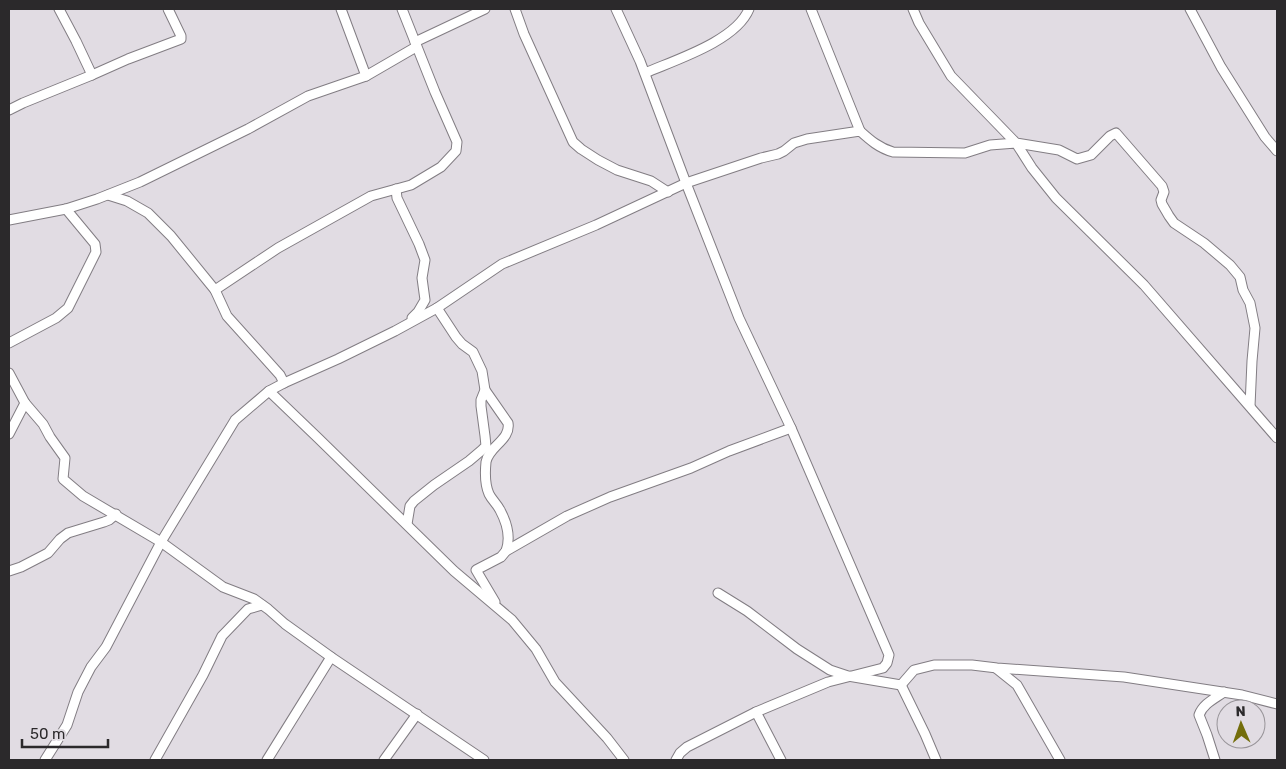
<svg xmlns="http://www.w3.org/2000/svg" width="1286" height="769" font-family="Rubik,sans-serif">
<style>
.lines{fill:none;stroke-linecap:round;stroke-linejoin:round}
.minor-casing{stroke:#827d83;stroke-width:11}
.minor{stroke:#fff;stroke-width:9}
</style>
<rect width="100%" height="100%" fill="#e1dce3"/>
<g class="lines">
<defs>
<g id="minor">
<path d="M 59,9 L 76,41 L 92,75"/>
<path d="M 341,9 L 366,76"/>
<path d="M 515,9 L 524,34 L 573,142 L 581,149 L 598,160 L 617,170 L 651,181 L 668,192"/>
<path d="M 616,9 L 640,61 L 686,183 L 739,318 L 791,428 L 889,655 L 887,663 L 883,668 L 828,682 L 756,712 L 687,747 L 680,753 L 676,760"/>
<path d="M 811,9 L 860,131"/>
<path d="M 913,9 L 919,23 L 951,76 L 1016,143 L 1059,150 L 1077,159 L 1091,155 L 1110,136 L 1116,133 L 1162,186 L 1164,192 L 1161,200 L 1162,204 L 1169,216 L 1174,223 L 1204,243 L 1230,265 L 1240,277 L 1243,290 L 1250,303 L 1255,328 L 1252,361 L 1250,406"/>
<path d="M 1190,9 L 1221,67 L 1265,137 L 1277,151"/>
<path d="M 415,42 L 485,9"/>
<path d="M 645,73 C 675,60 736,41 749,9"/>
<path d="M 9,110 L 23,103 L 92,75 L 128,59 L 181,39 L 181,36 L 168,9"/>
<path d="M 396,189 L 397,198 L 419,244 L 425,260 L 422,278 L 425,300 L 418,312 L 412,318"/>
<path d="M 108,195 L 127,201 L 148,213 L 171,236 L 215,290 L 227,316 L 280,375 L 284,383"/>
<path d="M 9,220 L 66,209 L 97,199 L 140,182 L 248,129 L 308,96 L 366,76 L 416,47"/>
<path d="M 215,290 L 278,248 L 371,196 L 411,185 L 441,167 L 456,151 L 457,142 L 435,92 L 402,9"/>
<path d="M 9,343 L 56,318 L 68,308 L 96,252 L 95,244 L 66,209"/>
<path d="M 9,373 L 25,403 L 43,424 L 50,437 L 65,458 L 63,479 L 83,496 L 161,542 L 223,587 L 254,599 L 268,609 L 285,624 L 331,657 L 484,760"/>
<path d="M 485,390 L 508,423 C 511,440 489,446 486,462 C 485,472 485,485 489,494 C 492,500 497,504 500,510 C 507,523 511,537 506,551"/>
<path d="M 269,391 L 318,438 L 454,571 L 512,620 L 536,649 L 555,682 L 607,738 L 624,760"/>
<path d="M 9,434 L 25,403"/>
<path d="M 407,524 L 410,506 L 414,501 L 434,485 L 469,461 L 482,450 L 486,446 L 485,436 L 481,406 L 481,400 L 485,390 L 482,371 L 473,352 L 462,344 L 456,337 L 437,308"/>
<path d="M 9,571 L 21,567 L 48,553 L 60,539 L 68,533 L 104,522 L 109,520 L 116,514"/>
<path d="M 718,593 L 747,611 L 797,649 L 830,670 L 848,676 L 901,685 L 914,670 L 934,665 L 972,665 L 997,668 L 1124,677 L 1242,695 L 1277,704"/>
<path d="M 495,602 L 476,570 L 501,557 L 506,551 L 567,516 L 610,497 L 691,468 L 729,451 L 791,428"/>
<path d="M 997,669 L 1017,685 L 1060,760"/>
<path d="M 901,685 L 925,734 L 936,760"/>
<path d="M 756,712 L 781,760"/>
<path d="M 45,760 L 67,725 L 78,692 L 91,667 L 106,647 L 161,542 L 235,420 L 269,391 L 284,383 L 338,359 L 395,331 L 437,308 L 502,264 L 596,225 L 686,183 L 761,158 L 778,154 L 784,151 L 794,143 L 807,139 L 860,131 C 870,140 879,148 893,152 L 965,153 L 990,145 L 1016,143 L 1032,168 L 1056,198 L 1144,285 L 1277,438"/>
<path d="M 155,760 L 203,675 L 222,636 L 248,609 L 262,605"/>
<path d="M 267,760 L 331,657"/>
<path d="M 384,760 L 417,714"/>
<path d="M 1215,760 L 1207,735 L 1199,715 C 1203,704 1214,699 1224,692"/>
</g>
</defs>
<!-- minor casing -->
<use href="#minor" class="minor-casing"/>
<!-- minor -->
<use href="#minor" class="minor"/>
</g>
<!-- border -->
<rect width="1286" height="769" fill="none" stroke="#2b292b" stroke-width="20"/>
<!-- north arrow -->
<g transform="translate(1241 724) rotate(358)"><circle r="24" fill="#e1dce3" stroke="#989499"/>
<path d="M0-4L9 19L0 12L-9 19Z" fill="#736d0b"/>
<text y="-8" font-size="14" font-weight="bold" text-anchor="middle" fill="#2b292b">N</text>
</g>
<!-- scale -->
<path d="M22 739v8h86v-8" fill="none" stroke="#2b292b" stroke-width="2.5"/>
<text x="30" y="739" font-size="15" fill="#2b292b" stroke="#e1dce3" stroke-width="4" paint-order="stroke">50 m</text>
</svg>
